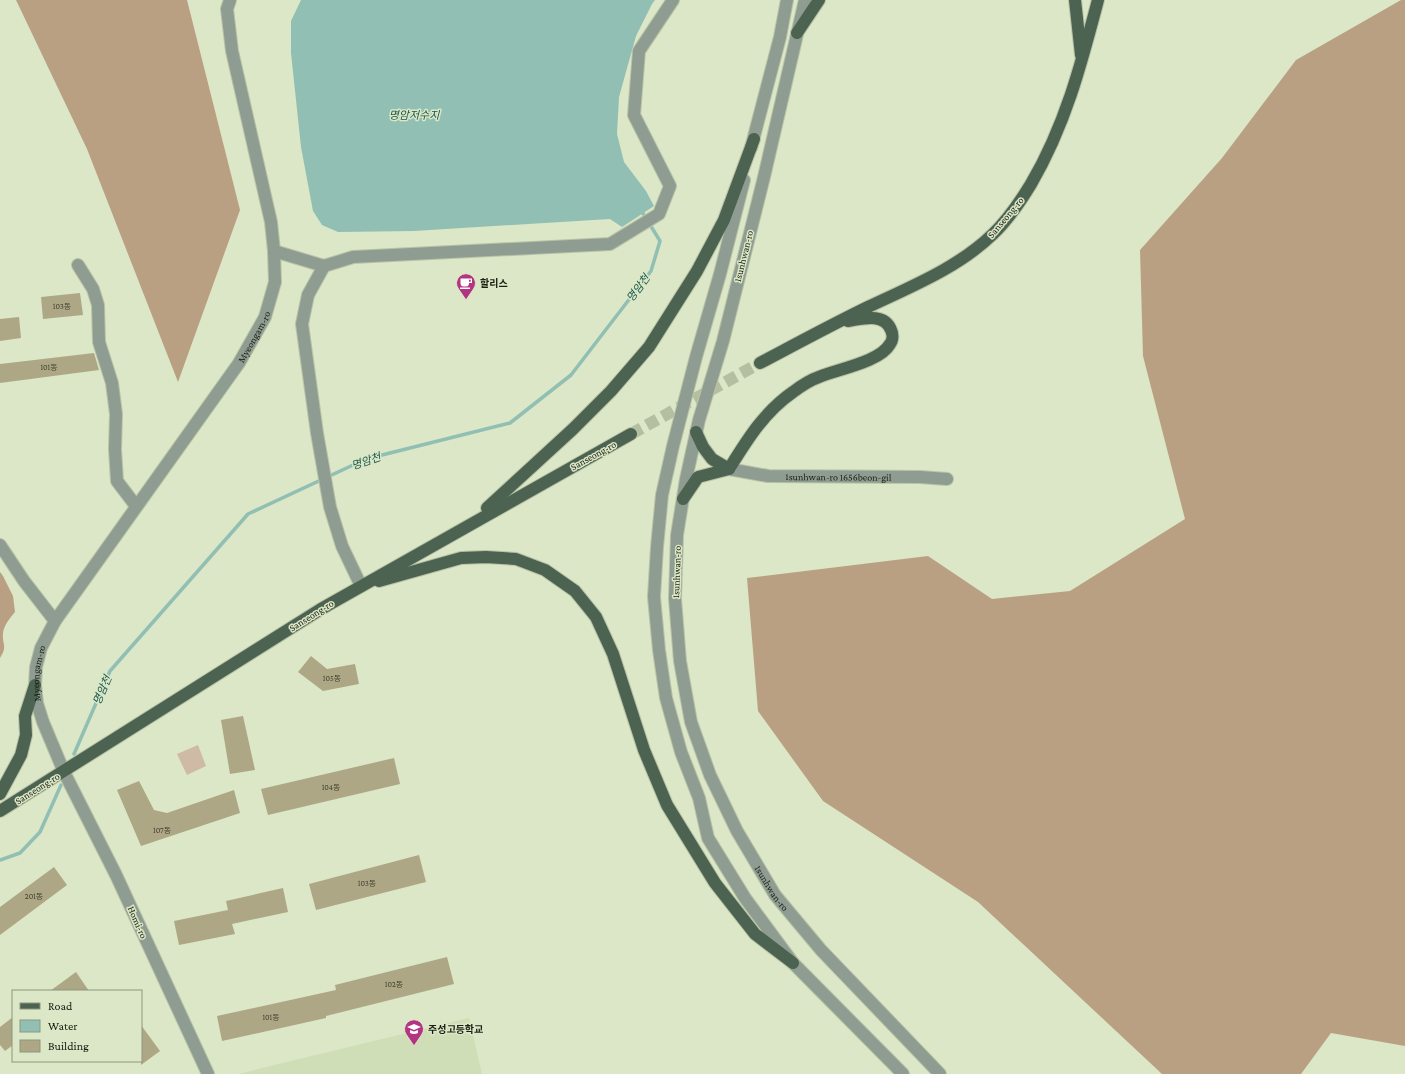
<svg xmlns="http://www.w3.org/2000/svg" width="1405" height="1074" font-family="'Crimson Pro','Noto Sans KR',serif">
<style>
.built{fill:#cfdeb6}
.green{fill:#cebaa5}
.forest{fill:#baa083}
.water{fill:#91bfb4}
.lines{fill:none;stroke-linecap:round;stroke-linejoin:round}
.stream{stroke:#91bfb4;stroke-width:3.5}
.building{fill:#aea786}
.major-tunnel{stroke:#b4bfa2;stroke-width:12;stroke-dasharray:12 6;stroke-linecap:butt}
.minor-casing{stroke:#b8c3a6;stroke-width:14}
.major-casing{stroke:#b8c3a6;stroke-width:14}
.minor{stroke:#8f9c92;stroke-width:12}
.major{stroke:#4c6351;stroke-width:12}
.labels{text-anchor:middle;stroke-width:3;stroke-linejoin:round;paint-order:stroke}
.number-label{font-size:8px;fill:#3f402f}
.street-label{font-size:10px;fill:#1a1e12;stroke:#dbe7c6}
.poi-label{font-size:10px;font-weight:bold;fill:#1a1e12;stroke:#dbe7c6;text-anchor:start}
.water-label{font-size:11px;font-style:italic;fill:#1a574c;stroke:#dbe7c6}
</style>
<rect width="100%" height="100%" fill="#dbe7c6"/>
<!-- built -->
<path class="built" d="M 469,1018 L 482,1074 L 238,1074 Z"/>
<!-- green -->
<path class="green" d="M 198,745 L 206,766 L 187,775 L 177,754 Z"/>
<!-- forest -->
<g class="forest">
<path d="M 16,0 L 187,0 L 240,210 L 178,382 L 87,149 Z"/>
<path d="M 1401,0 L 1405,0 L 1405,1046 L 1331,1033 L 1301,1074 L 1162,1074 L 978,902 L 823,801 L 758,711 L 747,578 L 928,556 L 992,599 L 1070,591 L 1185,519 L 1143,356 L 1140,250 L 1222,158 L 1296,60 Z"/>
<path d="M 0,572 L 3,576 L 13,596 L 15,612 C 10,618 4,625 3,633 C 2,645 8,646 0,658 Z"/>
</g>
<!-- water -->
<path class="water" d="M 301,0 L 655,0 L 652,4 L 636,36 L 619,97 L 617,134 L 624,162 L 646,191 L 654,206 L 622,227 L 610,219 L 414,231 L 338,232 L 322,225 L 313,211 L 301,147 L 291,53 L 291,21 Z"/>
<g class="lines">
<!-- stream -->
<g class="stream">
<path d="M 74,754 L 110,671 L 248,514 L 366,459 L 510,423 L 571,375 L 651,271 L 660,241 L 641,210"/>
<path d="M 0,860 L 20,853 L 40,832 L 61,785"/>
</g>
</g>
<!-- building -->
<g class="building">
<path d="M 80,293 L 83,315 L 43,319 L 41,297 Z"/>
<path d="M 19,317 L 21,338 L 0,341 L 0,319 Z"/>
<path d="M 94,353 L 99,370 L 0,383 L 0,364 Z"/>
<path d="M 311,656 L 327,669 L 355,664 L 359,684 L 323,691 L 298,672 Z"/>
<path d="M 243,716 L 255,770 L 230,774 L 221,720 Z"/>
<path d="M 394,758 L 400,784 L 268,815 L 261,789 Z"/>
<path d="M 139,781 L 154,810 L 167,813 L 234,790 L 240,813 L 141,846 L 117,790 Z"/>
<path d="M 419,855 L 426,882 L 316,910 L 309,884 Z"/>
<path d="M 54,867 L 67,885 L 0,935 L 0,907 Z"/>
<path d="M 283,888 L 288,912 L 232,924 L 235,934 L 179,945 L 174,921 L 228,910 L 226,901 Z"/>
<path d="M 447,957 L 454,984 L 326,1016 L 326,1018 L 222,1041 L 217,1016 L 336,990 L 335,985 Z"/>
<path d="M 76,972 L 89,991 L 50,991 Z"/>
<path d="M 13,1017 L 13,1045 L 5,1051 L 0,1045 L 0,1027 Z"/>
<path d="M 141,1025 L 160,1051 L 141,1065 Z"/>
</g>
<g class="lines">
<!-- major-tunnel -->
<path class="major-tunnel" d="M 631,434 L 760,363"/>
<defs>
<g id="minor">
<path id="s1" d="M 805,0 L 764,177 L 723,341 L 699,420 L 686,479 L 677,535 L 675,599 L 680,661 L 691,722 L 710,775 L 737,831 L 775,895 L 821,950 L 940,1074"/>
<path d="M 751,148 L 780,37 L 787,0"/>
<path d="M 744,180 L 720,274 L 696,357 L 673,446 L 662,495 L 657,547 L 654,597 L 659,650 L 666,698 L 681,752 L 699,798 L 708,838 L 745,898 L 793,963 L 903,1074"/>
<path d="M 274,251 L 324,266 L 308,295 L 302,324 L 317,433 L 330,507 L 342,546 L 361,586"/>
<path d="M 78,265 L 93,289 L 98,305 L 99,342 L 112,383 L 116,414 L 115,449 L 117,481 L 136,506"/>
<path d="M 324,266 L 353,257 L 610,244 L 659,214 L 670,186 L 634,115 L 639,51 L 673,0"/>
<path id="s2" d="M 729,469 L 768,476 L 920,477 L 947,479"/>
<path d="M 0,545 L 24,581 L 55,621"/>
<path id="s3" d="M 208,1074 L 116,875 L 64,772 L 43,722 L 37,703 L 35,685 L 36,667 L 41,648 L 55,621 L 239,363 L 265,317 L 275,282 L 274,251 L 271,222 L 232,51 L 227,9 L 230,0"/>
</g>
<g id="major">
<path d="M 1075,0 L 1081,55"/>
<path d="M 797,33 L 819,0"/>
<path d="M 760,363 C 796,344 831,325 868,307 C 910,287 958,268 993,234 C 1008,220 1020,202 1031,184 C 1065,126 1081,65 1098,0"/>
<path d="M 696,432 L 703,447 L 712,459 L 729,469"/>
<path d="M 683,499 L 698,477 L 729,469 C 747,440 764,412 793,392 C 801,386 810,380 819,377 C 838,369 880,362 890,344 C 893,340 893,334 891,330 C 884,312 862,319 848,321"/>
<path d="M 487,508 L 573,429 L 611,391 L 649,347 L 697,271 L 724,220 L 754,139"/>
<path d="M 379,581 L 461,558 L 486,557 L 516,559 L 545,570 L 575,591 L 596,617 L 613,654 L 644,750 L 667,805 L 715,883 L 755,934 L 793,963"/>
<path d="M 0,794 L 21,755 L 26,735 L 25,716 L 35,685"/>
<path d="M 0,811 L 321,609 L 631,434"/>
</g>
</defs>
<!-- minor casing -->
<use href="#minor" class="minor-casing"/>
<!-- major casing -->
<use href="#major" class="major-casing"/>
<!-- minor -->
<use href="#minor" class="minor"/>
<!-- major -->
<use href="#major" class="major"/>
</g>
<!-- icons -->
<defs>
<symbol id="cafe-pin" viewBox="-11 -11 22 30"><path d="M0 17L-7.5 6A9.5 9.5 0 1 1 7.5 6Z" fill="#b33482" stroke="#dbe7c6"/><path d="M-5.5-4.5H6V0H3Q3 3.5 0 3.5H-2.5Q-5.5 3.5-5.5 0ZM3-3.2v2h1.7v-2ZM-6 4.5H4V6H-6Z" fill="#fff"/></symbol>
<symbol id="school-pin" viewBox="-11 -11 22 30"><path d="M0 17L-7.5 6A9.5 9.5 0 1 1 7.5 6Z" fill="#b33482" stroke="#dbe7c6"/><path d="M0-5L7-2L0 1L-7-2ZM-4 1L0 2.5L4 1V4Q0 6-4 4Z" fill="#fff"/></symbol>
</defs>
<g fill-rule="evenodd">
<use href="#cafe-pin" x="455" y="272" width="22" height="30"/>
<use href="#school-pin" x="403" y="1018" width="22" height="30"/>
</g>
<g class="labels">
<!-- number labels -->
<g class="number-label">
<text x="62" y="309">103동</text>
<text x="49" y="370">101동</text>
<text x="332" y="681">105동</text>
<text x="331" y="790">104동</text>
<text x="162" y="833">107동</text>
<text x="367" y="886">103동</text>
<text x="34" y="899">201동</text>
<text x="394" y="987">102동</text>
<text x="271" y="1020">101동</text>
</g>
<!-- street labels -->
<g class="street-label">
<text transform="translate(1005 217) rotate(-50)" y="4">Sanseong-ro</text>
<text transform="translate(743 256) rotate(-76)" y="4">1sunhwan-ro</text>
<text dy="4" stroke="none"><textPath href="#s3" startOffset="842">Myeongam-ro</textPath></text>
<text transform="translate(593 455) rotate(-29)" y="4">Sanseong-ro</text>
<text dy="4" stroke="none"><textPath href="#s2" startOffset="110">1sunhwan-ro 1656beon-gil</textPath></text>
<text transform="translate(676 572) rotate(-88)" y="4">1sunhwan-ro</text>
<text transform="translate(311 615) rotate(-32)" y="4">Sanseong-ro</text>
<text dy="4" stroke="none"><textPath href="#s3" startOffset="439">Myeongam-ro</textPath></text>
<text transform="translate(37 788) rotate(-32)" y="4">Sanseong-ro</text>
<text dy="4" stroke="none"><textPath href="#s1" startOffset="924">1sunhwan-ro</textPath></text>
<text transform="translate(138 922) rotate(66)" y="4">Homi-ro</text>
</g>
<!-- poi labels -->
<g class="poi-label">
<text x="480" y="287">할리스</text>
<text x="428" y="1033">주성고등학교</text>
</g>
<!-- water labels -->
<g class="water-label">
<text x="414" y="119">명암저수지</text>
<text transform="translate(638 288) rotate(-53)" y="4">명암천</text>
<text transform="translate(366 461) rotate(-19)" y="4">명암천</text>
<text transform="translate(102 690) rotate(-67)" y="4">명암천</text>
</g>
</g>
<!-- legend -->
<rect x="12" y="990" width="130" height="72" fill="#dbe7c6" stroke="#8e977e"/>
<rect x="20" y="1003" width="20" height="6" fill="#4c6351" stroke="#8e977e"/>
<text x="48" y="1010" font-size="12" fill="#1a1e12">Road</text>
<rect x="20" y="1020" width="20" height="12" fill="#91bfb4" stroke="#8e977e"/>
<text x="48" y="1030" font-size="12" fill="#1a1e12">Water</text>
<rect x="20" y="1040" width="20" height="12" fill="#aea786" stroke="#8e977e"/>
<text x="48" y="1050" font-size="12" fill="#1a1e12">Building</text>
</svg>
